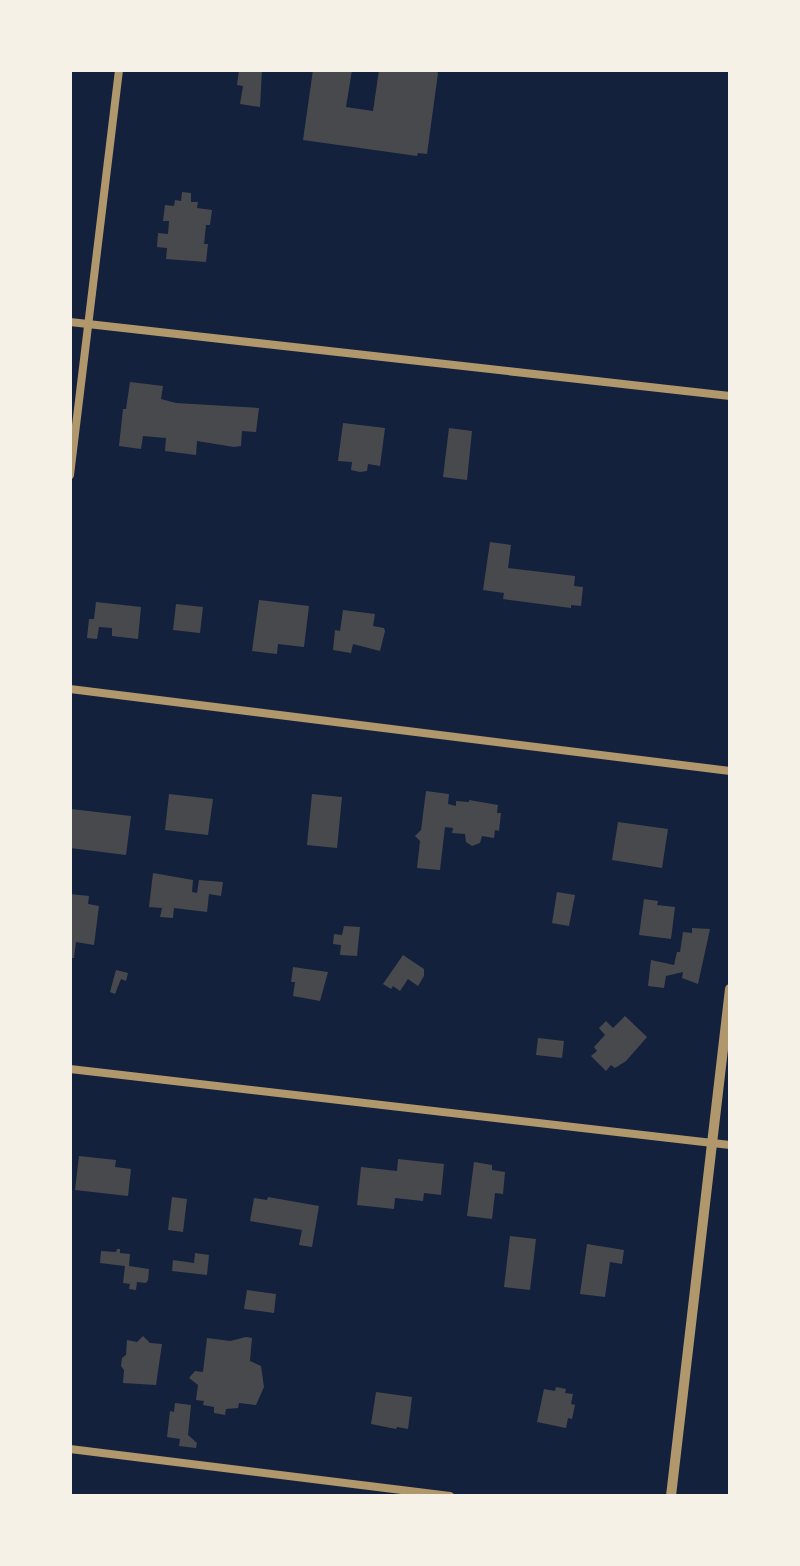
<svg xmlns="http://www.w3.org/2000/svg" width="800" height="1566" font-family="Rubik,sans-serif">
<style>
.building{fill:#48494c}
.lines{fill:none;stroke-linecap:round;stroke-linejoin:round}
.minor{stroke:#b1986c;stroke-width:8}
.tertiary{stroke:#b1986c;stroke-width:10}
</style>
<rect width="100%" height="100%" fill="#14213d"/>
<!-- building -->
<g class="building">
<path d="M 239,70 L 262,70 L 260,107 L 240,104 L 243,86 L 237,85 Z"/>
<path d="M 313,70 L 352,70 L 346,107 L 373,111 L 379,70 L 435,70 L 438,73 L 427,154 L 418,153 L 417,156 L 303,140 Z"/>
<path d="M 182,192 L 191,193 L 191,202 L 198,202 L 197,208 L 212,210 L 210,225 L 206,225 L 204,244 L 208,244 L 206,262 L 166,259 L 167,248 L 157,247 L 158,233 L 168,234 L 169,221 L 163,221 L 165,205 L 174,206 L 175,200 L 181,201 Z"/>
<path d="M 130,382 L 163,386 L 161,399 L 176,403 L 259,408 L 256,432 L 242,431 L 241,446 L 234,447 L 197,441 L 196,455 L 165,451 L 166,438 L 143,436 L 141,449 L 119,446 L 123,409 L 126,409 Z"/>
<path d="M 343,423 L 385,428 L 380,466 L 368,464 L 367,471 L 360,472 L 351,470 L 352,462 L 338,461 Z"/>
<path d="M 449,428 L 472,431 L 467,480 L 443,477 Z"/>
<path d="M 490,542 L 511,545 L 508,568 L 575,576 L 574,586 L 583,587 L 581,606 L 571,605 L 571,608 L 503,599 L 504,593 L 483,590 Z"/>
<path d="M 259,600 L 309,606 L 304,647 L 278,644 L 277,654 L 252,651 Z"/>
<path d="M 96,602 L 141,607 L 138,639 L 112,636 L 112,628 L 99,627 L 97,639 L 87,638 L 89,619 L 94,619 Z"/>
<path d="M 176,604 L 203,607 L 200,633 L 173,630 Z"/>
<path d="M 343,610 L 375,614 L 373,626 L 384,628 L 385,631 L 380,651 L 353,644 L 351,653 L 333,650 L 335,630 L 340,631 Z"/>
<path d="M 426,791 L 449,794 L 448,804 L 456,806 L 456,801 L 469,802 L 469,800 L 498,805 L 497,813 L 501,813 L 499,831 L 495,830 L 494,838 L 482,836 L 480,843 L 472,846 L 466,842 L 465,834 L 452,833 L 453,828 L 445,827 L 440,870 L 417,868 L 420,841 L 415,836 L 421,830 Z"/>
<path d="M 169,794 L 213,799 L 208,835 L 165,830 Z"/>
<path d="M 312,794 L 342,797 L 337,848 L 307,845 Z"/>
<path d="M 71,809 L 131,816 L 126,855 L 70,848 Z"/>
<path d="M 618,822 L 668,829 L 662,868 L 612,860 Z"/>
<path d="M 153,873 L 193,880 L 192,892 L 197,893 L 199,880 L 223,882 L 221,896 L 209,894 L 207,912 L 174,908 L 173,918 L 160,917 L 162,908 L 149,907 Z"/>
<path d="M 557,892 L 575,895 L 569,926 L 552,923 Z"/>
<path d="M 70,894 L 89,896 L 88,904 L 99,906 L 94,945 L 76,942 L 74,958 L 70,958 Z"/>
<path d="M 644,899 L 658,901 L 657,905 L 675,907 L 671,939 L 639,935 Z"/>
<path d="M 344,926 L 360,927 L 357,956 L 340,955 L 341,945 L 333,944 L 334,934 L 342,935 Z"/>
<path d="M 692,928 L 710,929 L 698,984 L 682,978 L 683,972 L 666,976 L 664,988 L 648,986 L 651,960 L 674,965 L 677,952 L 680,952 L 683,932 L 692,933 Z"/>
<path d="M 403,955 L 424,969 L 424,976 L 418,986 L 408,979 L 400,991 L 393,986 L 391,989 L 383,984 Z"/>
<path d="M 293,967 L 328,972 L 320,1001 L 293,996 L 295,982 L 291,982 Z"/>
<path d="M 116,970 L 128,973 L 126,981 L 121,979 L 115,994 L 110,992 Z"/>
<path d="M 625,1016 L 647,1037 L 626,1061 L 615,1068 L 611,1065 L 606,1071 L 591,1056 L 597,1051 L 594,1047 L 605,1035 L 599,1028 L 606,1021 L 613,1028 Z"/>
<path d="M 538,1038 L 564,1041 L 562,1058 L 536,1055 Z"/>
<path d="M 79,1156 L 116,1160 L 115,1167 L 131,1169 L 128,1196 L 75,1190 Z"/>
<path d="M 398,1159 L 444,1164 L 441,1195 L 424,1193 L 423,1201 L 395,1198 L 394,1209 L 357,1205 L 361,1167 L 397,1171 Z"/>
<path d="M 474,1162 L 492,1165 L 492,1170 L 505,1172 L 503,1194 L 495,1193 L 492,1219 L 467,1216 Z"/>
<path d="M 172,1197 L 187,1199 L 183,1232 L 168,1230 Z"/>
<path d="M 268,1197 L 319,1206 L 312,1247 L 299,1245 L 302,1230 L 250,1221 L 254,1198 L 267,1200 Z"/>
<path d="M 510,1236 L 536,1239 L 530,1290 L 504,1287 Z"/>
<path d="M 587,1244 L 624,1250 L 622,1264 L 610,1262 L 605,1297 L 580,1294 Z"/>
<path d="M 117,1249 L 120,1249 L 120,1253 L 130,1254 L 129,1266 L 149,1269 L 148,1280 L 146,1283 L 137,1282 L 136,1290 L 129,1289 L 130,1284 L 123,1283 L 125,1266 L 100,1263 L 101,1251 L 116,1252 Z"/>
<path d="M 195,1253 L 209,1255 L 207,1275 L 172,1271 L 173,1260 L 194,1263 Z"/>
<path d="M 247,1290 L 276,1294 L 274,1313 L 244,1309 Z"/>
<path d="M 143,1336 L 150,1343 L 162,1344 L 156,1385 L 123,1383 L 124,1370 L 121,1366 L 122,1358 L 126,1355 L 127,1340 L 137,1342 Z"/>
<path d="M 246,1337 L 252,1338 L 250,1361 L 261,1366 L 264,1387 L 256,1405 L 239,1403 L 238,1408 L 226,1409 L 225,1415 L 214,1413 L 214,1407 L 203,1405 L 204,1401 L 196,1400 L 198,1385 L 189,1378 L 195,1371 L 203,1372 L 207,1338 L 230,1341 Z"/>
<path d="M 556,1387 L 566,1389 L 565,1393 L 573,1394 L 571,1404 L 575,1405 L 572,1419 L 568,1418 L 566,1428 L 537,1422 L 544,1389 L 555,1391 Z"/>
<path d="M 376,1392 L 412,1397 L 408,1429 L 397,1427 L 396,1429 L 371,1424 Z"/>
<path d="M 175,1403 L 191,1405 L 188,1435 L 197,1443 L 196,1448 L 179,1446 L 180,1439 L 167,1437 L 170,1411 L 174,1412 Z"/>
</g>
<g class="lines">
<!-- minor -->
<g class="minor">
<path d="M 70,322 L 730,396"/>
<path d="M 70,475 L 119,70"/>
<path d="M 70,689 L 730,771"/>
<path d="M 70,1069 L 730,1145"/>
<path d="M 70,1449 L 450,1496"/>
</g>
<!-- tertiary -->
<path class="tertiary" d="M 671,1496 L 730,989"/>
</g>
<!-- border -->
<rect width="800" height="1566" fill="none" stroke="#f6f1e7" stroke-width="144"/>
</svg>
